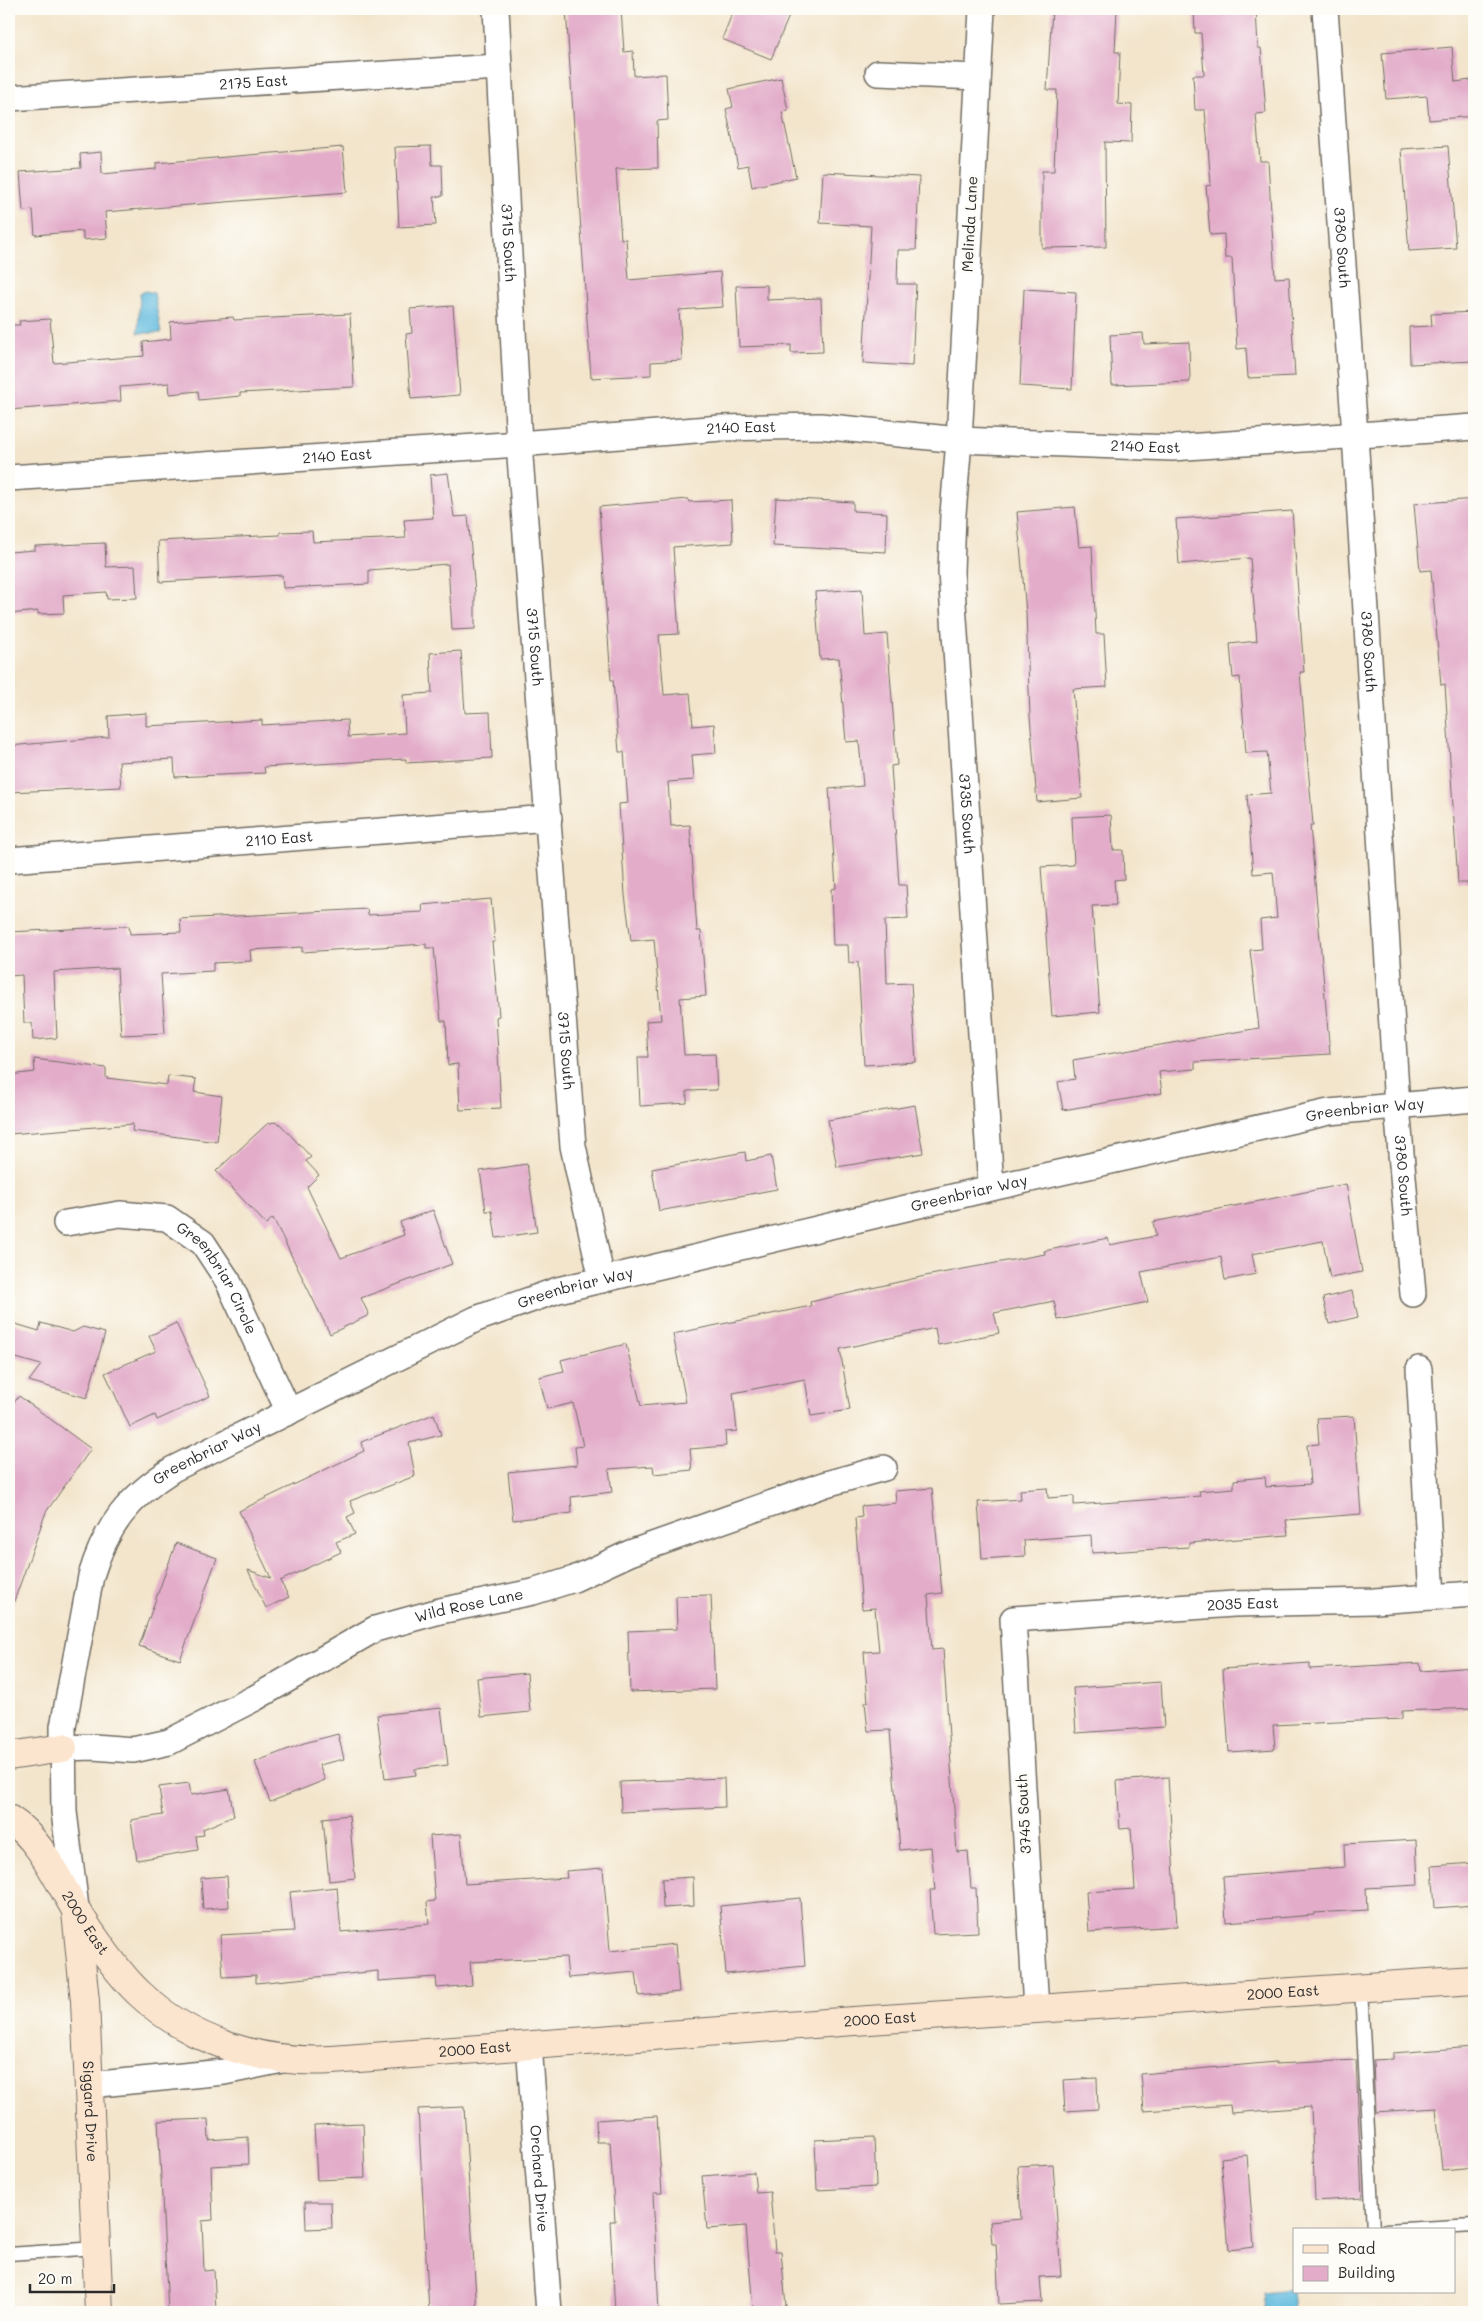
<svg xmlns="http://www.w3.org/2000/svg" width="1483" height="2321" font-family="Mali,sans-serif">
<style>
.water{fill:#61bbde;stroke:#467384}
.building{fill:#e3adca}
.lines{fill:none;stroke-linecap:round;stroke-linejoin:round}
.lane-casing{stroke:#716c63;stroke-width:15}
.street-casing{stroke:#716c63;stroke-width:28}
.secondary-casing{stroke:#716c63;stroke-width:30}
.lane{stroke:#fff;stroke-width:12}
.street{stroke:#fff;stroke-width:25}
.secondary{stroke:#fce5cf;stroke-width:28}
.labels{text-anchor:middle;stroke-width:5;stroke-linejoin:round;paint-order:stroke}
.street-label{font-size:15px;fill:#2b2b2b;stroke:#fdfcf7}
</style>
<rect width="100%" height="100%" fill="#fdfcf7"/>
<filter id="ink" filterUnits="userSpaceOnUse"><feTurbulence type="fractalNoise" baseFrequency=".02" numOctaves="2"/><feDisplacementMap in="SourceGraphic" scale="10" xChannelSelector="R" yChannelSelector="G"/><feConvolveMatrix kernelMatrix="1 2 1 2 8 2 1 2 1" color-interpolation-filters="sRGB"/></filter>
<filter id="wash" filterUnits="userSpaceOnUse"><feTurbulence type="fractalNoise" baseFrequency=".0096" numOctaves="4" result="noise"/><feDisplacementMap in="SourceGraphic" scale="20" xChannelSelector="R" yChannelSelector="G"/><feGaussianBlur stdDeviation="1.12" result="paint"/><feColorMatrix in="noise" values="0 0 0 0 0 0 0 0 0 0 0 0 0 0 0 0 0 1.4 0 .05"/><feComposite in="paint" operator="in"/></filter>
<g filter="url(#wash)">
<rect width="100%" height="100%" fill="#f3e5cc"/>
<!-- water -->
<g class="water">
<path d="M 145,291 L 154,293 L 161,333 L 138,333 L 140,294 Z"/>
<path d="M 1292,2290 L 1294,2312 L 1265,2312 L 1263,2293 Z"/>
</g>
<g id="blocks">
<!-- building -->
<g class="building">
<path d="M 566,9 L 621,9 L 624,52 L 633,51 L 634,76 L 666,74 L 668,120 L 657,121 L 658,168 L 616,169 L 621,239 L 626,239 L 629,280 L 720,272 L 723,307 L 679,310 L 682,360 L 651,362 L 651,375 L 591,378 Z"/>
<path d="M 734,9 L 792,9 L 771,59 L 722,39 Z"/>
<path d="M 1052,9 L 1117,9 L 1115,52 L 1120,52 L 1118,104 L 1132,105 L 1131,143 L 1105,142 L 1106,247 L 1042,248 L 1042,171 L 1054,171 L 1057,90 L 1047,90 Z"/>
<path d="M 1194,9 L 1256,9 L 1258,48 L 1261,48 L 1266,113 L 1256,114 L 1260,161 L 1268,161 L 1275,278 L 1289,277 L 1295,376 L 1248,378 L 1246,348 L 1237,349 L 1232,258 L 1225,258 L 1224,234 L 1210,235 L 1206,186 L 1211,185 L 1205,110 L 1195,110 L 1193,75 L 1204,75 L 1201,33 L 1195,33 Z"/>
<path d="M 1452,47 L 1455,82 L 1471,80 L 1474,116 L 1429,120 L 1427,96 L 1386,99 L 1382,53 Z"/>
<path d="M 781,78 L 788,110 L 782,112 L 796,177 L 752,187 L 748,165 L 738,167 L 726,109 L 733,107 L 729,89 Z"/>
<path d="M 431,146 L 432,165 L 442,165 L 443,196 L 434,197 L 436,225 L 399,227 L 395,147 Z"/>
<path d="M 1448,146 L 1456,248 L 1409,251 L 1401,149 Z"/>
<path d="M 343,147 L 347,192 L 105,212 L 107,238 L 83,240 L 83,231 L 35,235 L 33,210 L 23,211 L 20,172 L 81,168 L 80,154 L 101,152 L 102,174 L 156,169 L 156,163 Z"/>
<path d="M 823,172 L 919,177 L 916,250 L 898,250 L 897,284 L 916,284 L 912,366 L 863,363 L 871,226 L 820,223 Z"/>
<path d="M 767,285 L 767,300 L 821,298 L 823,352 L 791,353 L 791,345 L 739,347 L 736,286 Z"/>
<path d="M 1024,289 L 1076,292 L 1072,389 L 1020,386 Z"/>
<path d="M 453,306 L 460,395 L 411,399 L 406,334 L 412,333 L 410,309 Z"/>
<path d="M 1474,312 L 1474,361 L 1410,364 L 1409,327 L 1432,326 L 1431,314 Z"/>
<path d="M 350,314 L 354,387 L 240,393 L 240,396 L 199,400 L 198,391 L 170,394 L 169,383 L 120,387 L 121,401 L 9,410 L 9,325 L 20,325 L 19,321 L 50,319 L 54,363 L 144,356 L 143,342 L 171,339 L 170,322 L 233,317 L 234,320 Z"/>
<path d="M 1143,333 L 1144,344 L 1189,342 L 1190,382 L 1112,385 L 1110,335 Z"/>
<path d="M 448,473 L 454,517 L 468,516 L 475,592 L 475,629 L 452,630 L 448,564 L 369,570 L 369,584 L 283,588 L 282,575 L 160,582 L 158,541 L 280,535 L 280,532 L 312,531 L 313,542 L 406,538 L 404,520 L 433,518 L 430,475 Z"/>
<path d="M 776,498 L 853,502 L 853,511 L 887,513 L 886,552 L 773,546 Z"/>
<path d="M 688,499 L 689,502 L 731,500 L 733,543 L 673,547 L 679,634 L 659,635 L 664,695 L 690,693 L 693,726 L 714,724 L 716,753 L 692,755 L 694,780 L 668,782 L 671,826 L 690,825 L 697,931 L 701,931 L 706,996 L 680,998 L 684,1055 L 715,1054 L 717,1090 L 687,1091 L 687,1103 L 640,1106 L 638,1057 L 648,1057 L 646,1021 L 661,1020 L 654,939 L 631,941 L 625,895 L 619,804 L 628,803 L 624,752 L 619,752 L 613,680 L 611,680 L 599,507 Z"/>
<path d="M 1474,499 L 1474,883 L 1458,883 L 1445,684 L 1441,685 L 1431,570 L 1420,571 L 1414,504 Z"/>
<path d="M 1075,507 L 1079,547 L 1092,546 L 1096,634 L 1104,634 L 1107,687 L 1073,689 L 1082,798 L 1037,802 L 1030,716 L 1026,613 L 1017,512 Z"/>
<path d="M 1292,511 L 1304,672 L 1300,672 L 1313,825 L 1310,825 L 1330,1054 L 1195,1062 L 1195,1069 L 1159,1072 L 1162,1093 L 1063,1110 L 1058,1082 L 1075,1079 L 1073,1060 L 1259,1028 L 1250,950 L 1262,949 L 1260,920 L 1277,918 L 1273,872 L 1253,874 L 1247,795 L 1271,793 L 1267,752 L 1246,753 L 1240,677 L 1233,678 L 1230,644 L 1257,641 L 1250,558 L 1179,564 L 1176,519 Z"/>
<path d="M 105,543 L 106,567 L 135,566 L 137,598 L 107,599 L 106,592 L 63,595 L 64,613 L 38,614 L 38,611 L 9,614 L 9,552 L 35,550 L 35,546 Z"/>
<path d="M 862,589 L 865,636 L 887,634 L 897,765 L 891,766 L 899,885 L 906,885 L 908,919 L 885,920 L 887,984 L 911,983 L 916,1062 L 864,1065 L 858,962 L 849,963 L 848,945 L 833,945 L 831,889 L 836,888 L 829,789 L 863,786 L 859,741 L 846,742 L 839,658 L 820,659 L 815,592 Z"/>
<path d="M 461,651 L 465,713 L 490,712 L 492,758 L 406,763 L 406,759 L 264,767 L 265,773 L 175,777 L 174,759 L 119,762 L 121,787 L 9,792 L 9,746 L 109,737 L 108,716 L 146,713 L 146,726 L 262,720 L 262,725 L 347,720 L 348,737 L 405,733 L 403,695 L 432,693 L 430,653 Z"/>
<path d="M 1111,815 L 1113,850 L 1123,850 L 1124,879 L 1114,880 L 1116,905 L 1092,906 L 1100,1012 L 1052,1016 L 1041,867 L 1074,865 L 1072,817 Z"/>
<path d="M 491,899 L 495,942 L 492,942 L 499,1016 L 496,1017 L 501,1108 L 460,1110 L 458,1064 L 448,1065 L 446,1021 L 441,1021 L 434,948 L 426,948 L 426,944 L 302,952 L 302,947 L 250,950 L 251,961 L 213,963 L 213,971 L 161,974 L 165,1033 L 121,1035 L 117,968 L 54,972 L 57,1038 L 33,1040 L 32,1023 L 24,1023 L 22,975 L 9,976 L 9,932 L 129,926 L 130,934 L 181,932 L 180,919 L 367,909 L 368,915 L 423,912 L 422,905 Z"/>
<path d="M 34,1059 L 106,1068 L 106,1078 L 167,1085 L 168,1076 L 196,1079 L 194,1092 L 222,1096 L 217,1142 L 132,1131 L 133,1124 L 9,1134 L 9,1075 L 35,1072 Z"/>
<path d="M 915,1105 L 923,1153 L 837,1167 L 828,1120 Z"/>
<path d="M 274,1122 L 280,1124 L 311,1157 L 306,1161 L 319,1175 L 307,1187 L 341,1258 L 404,1235 L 400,1222 L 433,1210 L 452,1264 L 361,1298 L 369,1315 L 330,1334 L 273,1218 L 266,1224 L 216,1171 L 267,1124 Z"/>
<path d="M 745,1152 L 746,1161 L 771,1156 L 777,1189 L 659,1211 L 652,1169 Z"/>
<path d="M 527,1164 L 537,1232 L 496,1238 L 492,1211 L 486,1211 L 480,1171 Z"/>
<path d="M 1346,1184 L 1362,1272 L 1330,1278 L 1323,1241 L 1252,1254 L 1256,1274 L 1225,1280 L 1221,1257 L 1141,1272 L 1148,1302 L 1058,1320 L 1054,1301 L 994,1313 L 999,1333 L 938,1345 L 935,1328 L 840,1349 L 850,1410 L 811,1416 L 805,1379 L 733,1393 L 737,1431 L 725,1432 L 726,1446 L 690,1449 L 692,1470 L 654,1474 L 653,1466 L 609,1469 L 612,1492 L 571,1497 L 572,1513 L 513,1520 L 508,1472 L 577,1465 L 575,1447 L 583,1446 L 573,1403 L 547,1409 L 539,1377 L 564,1371 L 561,1360 L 626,1344 L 641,1406 L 686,1402 L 673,1334 L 811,1306 L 810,1302 L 925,1276 L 1045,1254 L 1044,1251 L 1108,1238 L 1110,1245 L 1156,1236 L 1153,1222 Z"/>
<path d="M 1352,1291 L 1358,1317 L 1329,1324 L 1323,1298 Z"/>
<path d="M 9,1322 L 39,1331 L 41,1323 L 73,1332 L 83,1327 L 105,1333 L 87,1398 L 29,1381 L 41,1365 L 9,1356 Z"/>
<path d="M 176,1323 L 210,1396 L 157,1420 L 155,1415 L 130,1427 L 105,1373 L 156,1351 L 149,1336 Z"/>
<path d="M 19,1396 L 91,1449 L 46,1512 L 12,1607 L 9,1607 L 9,1409 Z"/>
<path d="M 434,1414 L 441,1435 L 409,1443 L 415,1476 L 350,1501 L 355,1513 L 347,1517 L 355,1534 L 336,1542 L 341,1552 L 280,1581 L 289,1597 L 266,1608 L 248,1570 L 271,1578 L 239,1511 L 364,1451 L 361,1442 Z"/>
<path d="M 1354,1416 L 1361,1514 L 1286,1520 L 1288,1535 L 1189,1543 L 1189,1547 L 1092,1553 L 1091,1535 L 1024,1540 L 1025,1556 L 982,1559 L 978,1502 L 1021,1499 L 1020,1490 L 1047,1488 L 1048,1498 L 1074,1496 L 1074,1505 L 1200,1496 L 1199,1491 L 1234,1488 L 1234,1480 L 1265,1477 L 1266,1487 L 1310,1484 L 1307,1445 L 1319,1444 L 1317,1418 Z"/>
<path d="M 932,1488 L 942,1593 L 928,1595 L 932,1650 L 943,1649 L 957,1852 L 968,1851 L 971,1888 L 976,1888 L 978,1932 L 933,1934 L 930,1890 L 935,1890 L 931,1847 L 900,1850 L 890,1730 L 868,1731 L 865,1702 L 868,1702 L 864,1652 L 879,1651 L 875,1608 L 862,1609 L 855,1518 L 862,1517 L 861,1506 L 896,1503 L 895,1491 Z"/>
<path d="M 176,1543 L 217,1558 L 180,1660 L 139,1646 Z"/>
<path d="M 711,1595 L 715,1689 L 630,1692 L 628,1631 L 677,1629 L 676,1596 Z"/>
<path d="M 1310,1663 L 1310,1669 L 1420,1663 L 1421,1671 L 1474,1667 L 1474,1708 L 1402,1711 L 1402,1719 L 1273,1725 L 1275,1749 L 1229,1752 L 1223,1669 Z"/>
<path d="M 527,1673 L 530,1712 L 481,1717 L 477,1678 Z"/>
<path d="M 1161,1682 L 1164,1727 L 1076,1733 L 1073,1688 Z"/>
<path d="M 441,1708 L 448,1765 L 415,1769 L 416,1775 L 385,1779 L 377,1715 Z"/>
<path d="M 338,1734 L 344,1759 L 319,1765 L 325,1780 L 270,1802 L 255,1762 L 304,1743 Z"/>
<path d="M 1168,1777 L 1177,1926 L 1089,1932 L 1086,1892 L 1135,1889 L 1131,1828 L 1120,1829 L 1117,1781 Z"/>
<path d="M 724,1778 L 725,1807 L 621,1812 L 620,1782 Z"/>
<path d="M 189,1783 L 191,1795 L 229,1789 L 234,1816 L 203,1829 L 204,1835 L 196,1836 L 198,1850 L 137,1860 L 131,1820 L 163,1815 L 159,1787 Z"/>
<path d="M 349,1815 L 355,1878 L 329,1881 L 323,1818 Z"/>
<path d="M 461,1834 L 465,1884 L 567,1878 L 566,1871 L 603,1868 L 610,1951 L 675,1944 L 679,1992 L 639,1996 L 636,1972 L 568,1978 L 566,1957 L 470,1962 L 472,1985 L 437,1988 L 436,1977 L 378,1981 L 378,1971 L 256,1983 L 256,1975 L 223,1977 L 220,1935 L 294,1931 L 290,1892 L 337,1887 L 341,1932 L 429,1924 L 427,1902 L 435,1901 L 430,1836 Z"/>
<path d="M 1416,1840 L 1418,1885 L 1366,1888 L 1367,1910 L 1314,1913 L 1314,1915 L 1226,1922 L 1223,1877 L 1345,1867 L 1344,1844 Z"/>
<path d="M 1474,1863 L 1474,1905 L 1435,1908 L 1432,1866 Z"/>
<path d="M 227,1876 L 229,1907 L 203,1909 L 201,1878 Z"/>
<path d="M 693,1877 L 694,1906 L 663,1908 L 662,1879 Z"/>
<path d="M 800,1898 L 805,1966 L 726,1974 L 720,1906 Z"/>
<path d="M 1474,2047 L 1474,2167 L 1442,2170 L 1436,2108 L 1375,2112 L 1373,2060 L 1393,2059 L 1393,2053 Z"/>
<path d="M 1356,2060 L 1362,2198 L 1315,2201 L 1311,2107 L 1231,2113 L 1230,2105 L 1144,2111 L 1141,2074 L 1276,2062 L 1276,2064 Z"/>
<path d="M 1097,2078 L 1098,2109 L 1065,2111 L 1063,2080 Z"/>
<path d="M 464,2107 L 477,2312 L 429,2312 L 418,2109 Z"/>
<path d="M 657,2116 L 662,2193 L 653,2193 L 659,2312 L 615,2312 L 610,2221 L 615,2221 L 610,2142 L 597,2142 L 596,2120 Z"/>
<path d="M 208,2119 L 209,2140 L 248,2137 L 249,2164 L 211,2166 L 213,2220 L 202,2221 L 204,2271 L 214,2270 L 216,2312 L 168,2312 L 158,2121 Z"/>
<path d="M 363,2123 L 365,2178 L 317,2180 L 314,2125 Z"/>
<path d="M 874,2137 L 876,2187 L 817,2190 L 815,2140 Z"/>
<path d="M 1247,2155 L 1254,2247 L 1229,2250 L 1221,2158 Z"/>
<path d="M 1053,2164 L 1061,2276 L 1040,2277 L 1042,2302 L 999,2304 L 996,2244 L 992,2244 L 990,2222 L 1021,2219 L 1018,2166 Z"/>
<path d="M 754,2172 L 756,2193 L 770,2192 L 775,2251 L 781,2251 L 786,2306 L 753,2309 L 746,2226 L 707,2229 L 702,2176 Z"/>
<path d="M 305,2202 L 331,2202 L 332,2228 L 306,2229 Z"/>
</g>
</g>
</g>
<g filter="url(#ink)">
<use href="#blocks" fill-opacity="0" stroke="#716c63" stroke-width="1"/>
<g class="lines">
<defs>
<g id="lane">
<path d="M 1361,1987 L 1373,2230"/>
<path d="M 1386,2230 L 1474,2225"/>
<path d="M 9,2254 L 96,2248"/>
</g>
<g id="street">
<path id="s1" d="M 496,9 L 519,444 L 573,1146 L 602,1280"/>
<path id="s2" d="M 982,9 L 959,440 L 953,514 L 951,572 L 991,1188"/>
<path id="s3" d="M 1325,9 L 1355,435 L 1397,1106 L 1413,1294"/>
<path d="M 878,73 L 978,77"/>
<path id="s4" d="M 9,98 L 498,67"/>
<path id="s5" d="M 9,478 L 519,444 L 721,428 L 820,426 L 959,440 L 1172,448 L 1474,427"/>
<path id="s6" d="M 9,860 L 549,818"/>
<path id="s7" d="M 66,1223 L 120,1214 L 167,1218 L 203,1243 L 228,1281 L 289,1412"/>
<path d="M 1419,1369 L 1432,1597"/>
<path id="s8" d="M 63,1748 L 93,1747 L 133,1750 L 169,1742 L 255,1698 L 375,1629 L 440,1611 L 533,1592 L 574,1579 L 630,1553 L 826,1484 L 884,1468"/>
<path id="s9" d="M 76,1908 L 64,1812 L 63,1727 L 91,1576 C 106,1526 129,1497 173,1469 L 476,1319 L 558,1290 L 991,1188 L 1329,1112 L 1474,1099"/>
<path id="s10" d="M 1036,2009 L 1013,1619 L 1234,1604 L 1374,1601 L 1474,1594"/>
<path id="s11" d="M 529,2045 L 549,2312"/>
<path d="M 89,2085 L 224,2072 L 282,2060"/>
</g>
<g id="secondary">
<path d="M 9,1756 L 63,1748"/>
<path id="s12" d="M 9,1819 C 41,1839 56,1878 76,1910 C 91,1934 119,1975 140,1994 C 191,2042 262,2064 332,2060 L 854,2021 L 1474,1980"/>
<path id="s13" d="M 76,1912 L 85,2001 L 99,2312"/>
</g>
</defs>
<!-- lane casing -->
<use href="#lane" class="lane-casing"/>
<!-- street casing -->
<use href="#street" class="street-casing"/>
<!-- secondary casing -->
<use href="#secondary" class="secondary-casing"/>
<!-- lane -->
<use href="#lane" class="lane"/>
<!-- street -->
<use href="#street" class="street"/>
<!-- secondary -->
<use href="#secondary" class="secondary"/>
</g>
</g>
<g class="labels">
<!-- street labels -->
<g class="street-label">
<text dy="5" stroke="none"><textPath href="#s4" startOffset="245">2175 East</textPath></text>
<text transform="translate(970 224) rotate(-87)" y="5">Melinda Lane</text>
<text dy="5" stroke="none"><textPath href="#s1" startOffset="234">3715 South</textPath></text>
<text dy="5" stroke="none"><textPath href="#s3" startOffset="239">3780 South</textPath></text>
<text dy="5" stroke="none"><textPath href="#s5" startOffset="734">2140 East</textPath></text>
<text dy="5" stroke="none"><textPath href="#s5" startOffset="1139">2140 East</textPath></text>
<text dy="5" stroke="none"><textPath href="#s5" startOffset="329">2140 East</textPath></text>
<text dy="5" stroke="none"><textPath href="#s1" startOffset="639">3715 South</textPath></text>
<text dy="5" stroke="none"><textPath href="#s3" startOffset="644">3780 South</textPath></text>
<text dy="5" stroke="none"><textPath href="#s2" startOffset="806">3735 South</textPath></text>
<text dy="5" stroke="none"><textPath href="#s6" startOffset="271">2110 East</textPath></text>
<text dy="5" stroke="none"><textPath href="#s1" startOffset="1044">3715 South</textPath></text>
<text dy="5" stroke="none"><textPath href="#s9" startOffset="1726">Greenbriar Way</textPath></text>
<text dy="5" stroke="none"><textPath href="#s3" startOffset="1169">3780 South</textPath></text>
<text dy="5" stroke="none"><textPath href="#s9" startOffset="1321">Greenbriar Way</textPath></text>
<text dy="5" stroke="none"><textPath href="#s7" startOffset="182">Greenbriar Circle</textPath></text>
<text dy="5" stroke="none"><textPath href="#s9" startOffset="916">Greenbriar Way</textPath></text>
<text dy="5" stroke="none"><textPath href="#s9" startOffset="511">Greenbriar Way</textPath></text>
<text dy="5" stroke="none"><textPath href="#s10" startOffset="621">2035 East</textPath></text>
<text dy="5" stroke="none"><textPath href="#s8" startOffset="439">Wild Rose Lane</textPath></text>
<text transform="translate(1024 1814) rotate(-93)" y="5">3745 South</text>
<text dy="5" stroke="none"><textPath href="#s12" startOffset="130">2000 East</textPath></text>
<text dy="5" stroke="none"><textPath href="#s12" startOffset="1382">2000 East</textPath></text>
<text dy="5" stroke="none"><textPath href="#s12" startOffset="978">2000 East</textPath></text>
<text dy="5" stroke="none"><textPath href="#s12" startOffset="572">2000 East</textPath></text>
<text dy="5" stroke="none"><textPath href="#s13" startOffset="200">Siggard Drive</textPath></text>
<text dy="5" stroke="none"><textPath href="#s11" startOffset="134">Orchard Drive</textPath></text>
</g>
</g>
<!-- margin -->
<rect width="1483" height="2321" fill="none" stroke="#fdfcf7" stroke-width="30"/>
<!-- legend -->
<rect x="1293" y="2228" width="162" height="65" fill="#fdfcf7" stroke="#a9a8a5"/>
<rect x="1303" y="2245" width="25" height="8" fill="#fce5cf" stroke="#a9a8a5"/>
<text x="1338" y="2254" font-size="15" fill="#2b2b2b">Road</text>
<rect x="1303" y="2266" width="25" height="15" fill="#e3adca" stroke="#a9a8a5"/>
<text x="1338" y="2278" font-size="15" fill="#2b2b2b">Building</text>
<!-- scale -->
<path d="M30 2284v8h84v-8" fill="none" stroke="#2b2b2b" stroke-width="2.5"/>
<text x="38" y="2284" font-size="15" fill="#2b2b2b" stroke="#fdfcf7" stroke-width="4" paint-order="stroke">20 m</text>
</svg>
